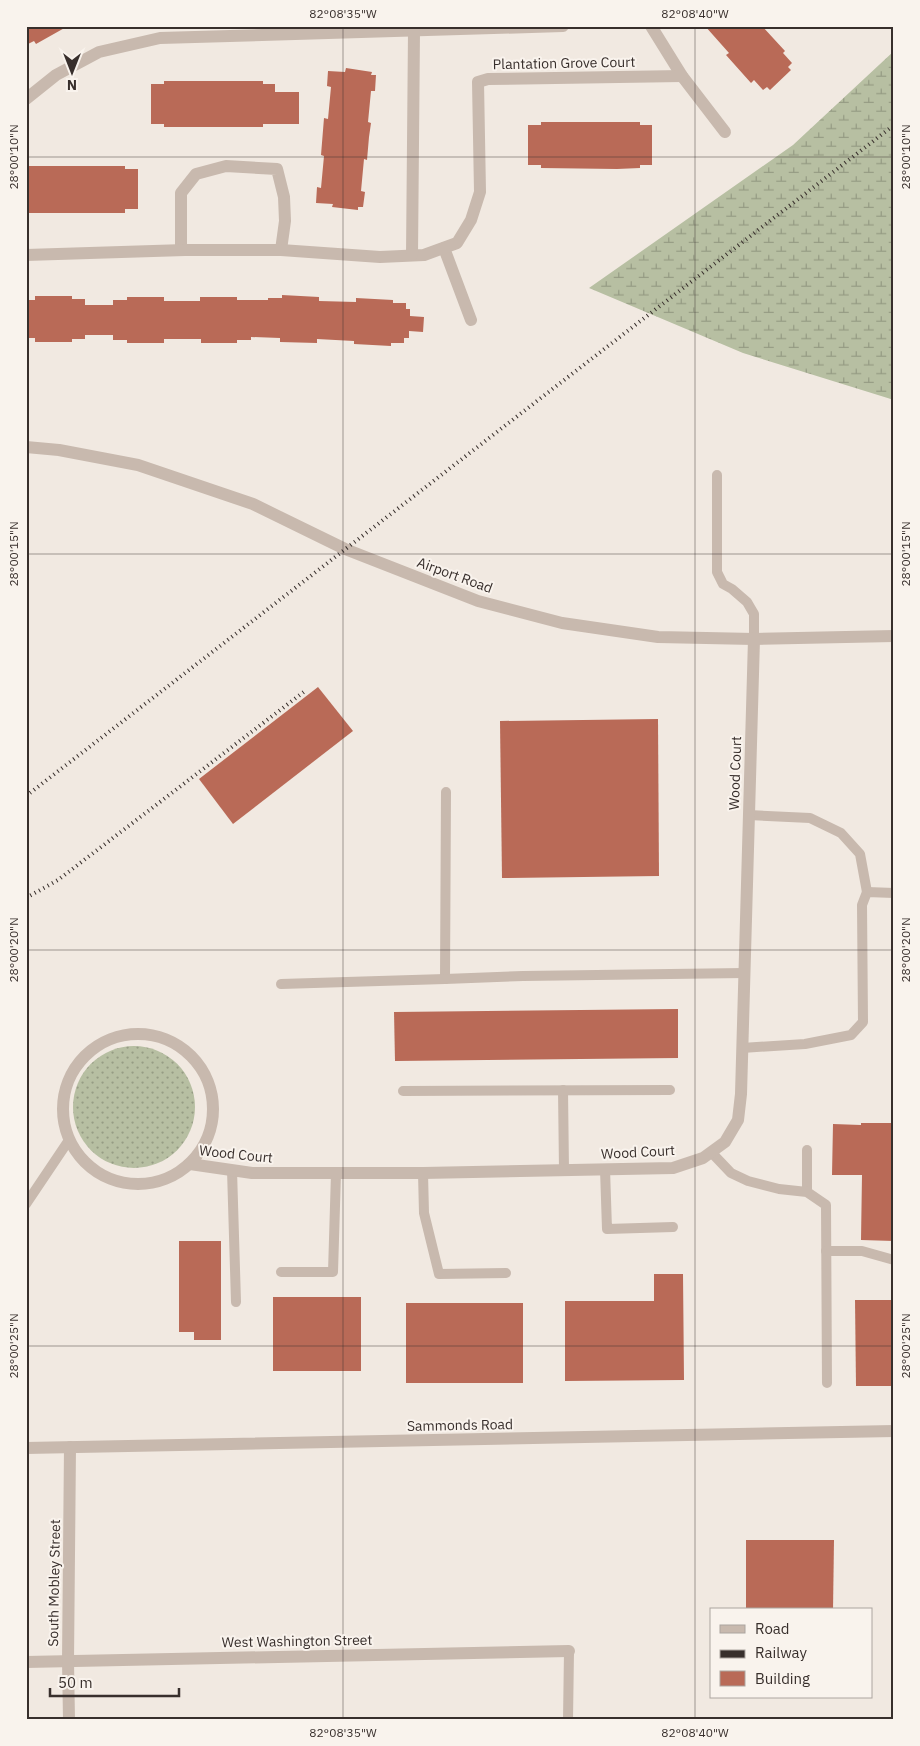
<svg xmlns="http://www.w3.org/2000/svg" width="920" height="1746" font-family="'IBM Plex Sans',sans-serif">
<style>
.grass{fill:url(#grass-dots)}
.wetland{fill:url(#wetland-marsh)}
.building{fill:#b96a57}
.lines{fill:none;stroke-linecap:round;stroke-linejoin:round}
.service{stroke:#c8b9ae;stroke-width:10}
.minor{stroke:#c8b9ae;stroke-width:12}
.tertiary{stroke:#c8b9ae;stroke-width:12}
.rail{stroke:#382f2c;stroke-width:4;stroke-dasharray:1 4;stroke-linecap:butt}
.ticks{fill:none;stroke:#382f2c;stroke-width:1;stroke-opacity:0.45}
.labels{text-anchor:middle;stroke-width:4;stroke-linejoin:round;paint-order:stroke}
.street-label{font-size:14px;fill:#382f2c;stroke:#f9f3ed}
.neatline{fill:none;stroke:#382f2c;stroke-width:2}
.ticks-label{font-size:12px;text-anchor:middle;fill:#382f2c}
</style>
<defs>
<pattern id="grass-dots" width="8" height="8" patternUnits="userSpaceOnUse" patternTransform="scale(1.25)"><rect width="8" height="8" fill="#b7bfa2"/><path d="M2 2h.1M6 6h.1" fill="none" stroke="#969c84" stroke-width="1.8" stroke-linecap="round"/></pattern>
<pattern id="wetland-marsh" width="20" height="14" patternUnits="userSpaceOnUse" patternTransform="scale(1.25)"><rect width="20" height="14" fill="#b7bfa2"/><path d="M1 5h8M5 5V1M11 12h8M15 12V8" fill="none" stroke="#969c84"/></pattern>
</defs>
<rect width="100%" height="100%" fill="#f1e9e1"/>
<!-- grass -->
<circle class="grass" cx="134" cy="1107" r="61"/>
<!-- wetland -->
<path class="wetland" d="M 894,51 L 894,400 L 743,353 L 589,288 L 793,145 Z"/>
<!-- building -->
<g class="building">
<path d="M 26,26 L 68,26 L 36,44 L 34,41 L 26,45 Z"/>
<path d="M 705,26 L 762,26 L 785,51 L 783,53 L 792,63 L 788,67 L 791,70 L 770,90 L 767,87 L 763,90 L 754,80 L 751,83 L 726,55 L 729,53 Z"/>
<path d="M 346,68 L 372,72 L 371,75 L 376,75 L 375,91 L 371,91 L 368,122 L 371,123 L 369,137 L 367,160 L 364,159 L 361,191 L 365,192 L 363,207 L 358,207 L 358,210 L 332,207 L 333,204 L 316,203 L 317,187 L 321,188 L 324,156 L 321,155 L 324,118 L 328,119 L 331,87 L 327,86 L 328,71 L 345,72 Z"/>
<path d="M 164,81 L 263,81 L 263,84 L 275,84 L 275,92 L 299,92 L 299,124 L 263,124 L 263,127 L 164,127 L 164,124 L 151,124 L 151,84 L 164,84 Z"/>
<path d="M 541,122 L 640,122 L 640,125 L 652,125 L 652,165 L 640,165 L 640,168 L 617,169 L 541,168 L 541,165 L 528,165 L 528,125 L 541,125 Z"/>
<path d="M 26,166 L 125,166 L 125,169 L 138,169 L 138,209 L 125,209 L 125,213 L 26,213 Z"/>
<path d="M 282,295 L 319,297 L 319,301 L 356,302 L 356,298 L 393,300 L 393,303 L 406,303 L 406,309 L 410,309 L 410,316 L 424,317 L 423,332 L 409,331 L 409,338 L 404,338 L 404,343 L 391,343 L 391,346 L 354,344 L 354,341 L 317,339 L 317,343 L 280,342 L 280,338 L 251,337 L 251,340 L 237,340 L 237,343 L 201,343 L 201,339 L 164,339 L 164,343 L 127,343 L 127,340 L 113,340 L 113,335 L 85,335 L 85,339 L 72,339 L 72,342 L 35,342 L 35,338 L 26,338 L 26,300 L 35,300 L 35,296 L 72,296 L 72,299 L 85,299 L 85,305 L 113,305 L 113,300 L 127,300 L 127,297 L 164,297 L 164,301 L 200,301 L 200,297 L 237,297 L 237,300 L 268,300 L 268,298 L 282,298 Z"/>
<path d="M 318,687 L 353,731 L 233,824 L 199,779 Z"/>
<path d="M 658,719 L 659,876 L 502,878 L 500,721 Z"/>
<path d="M 678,1009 L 678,1058 L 395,1061 L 394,1012 Z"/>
<path d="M 861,1123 L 894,1123 L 894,1241 L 861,1240 L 862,1175 L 832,1175 L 833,1124 L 861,1125 Z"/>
<path d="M 179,1241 L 221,1241 L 221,1340 L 194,1340 L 194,1332 L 179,1332 Z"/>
<path d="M 654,1274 L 683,1274 L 684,1380 L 565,1381 L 565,1301 L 654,1301 Z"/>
<rect x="273" y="1297" width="88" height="74"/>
<path d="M 855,1300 L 894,1300 L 894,1386 L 856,1386 Z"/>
<rect x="406" y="1303" width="117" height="80"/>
<path d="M 746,1540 L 834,1540 L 833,1610 L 746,1610 Z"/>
</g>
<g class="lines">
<!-- service -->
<g class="service">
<path d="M 717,475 L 717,572 L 723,584 L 732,589 L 747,602 L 754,614 L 754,639"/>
<path d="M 446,792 L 445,979 L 523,976 L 744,973"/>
<path d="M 749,815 L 810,818 L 841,833 L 860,854 L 867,892"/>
<path d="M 281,984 L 445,979"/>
<path d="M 742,1048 L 805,1044 L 851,1035 L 863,1022 L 862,905 L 867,892 L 894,893"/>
<path d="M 563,1090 L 564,1170"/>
<path d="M 403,1091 L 670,1090"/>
<path d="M 807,1150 L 807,1192"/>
<path d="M 711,1152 L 731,1173 L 748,1181 L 779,1189 L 807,1192 L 826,1205 L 827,1383"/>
<path d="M 605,1169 L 607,1229 L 673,1227"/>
<path d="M 232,1170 L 236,1302"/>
<path d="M 423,1173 L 424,1213 L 439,1274 L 506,1273"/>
<path d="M 26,1204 L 69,1140"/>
<path d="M 826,1251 L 862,1251 L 894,1260"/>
<path d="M 281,1272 L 333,1272 L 336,1173"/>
<path d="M 568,1720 L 569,1651"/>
</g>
<!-- minor -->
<g class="minor">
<path d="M 651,26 L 682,76 L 725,132"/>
<path d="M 26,99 L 56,75 L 99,52 L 160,38 L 563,26"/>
<path d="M 444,248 L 471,320"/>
<path d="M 181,250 L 181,193 L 196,174 L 226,166 L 277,169 L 284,197 L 285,221 L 281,250"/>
<path d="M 26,255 L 185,250 L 281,250 L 380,257 L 424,255 L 457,243 L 471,220 L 480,192 L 478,82 L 488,79 L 682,76"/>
<path d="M 412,255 L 414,31"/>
<circle cx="138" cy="1109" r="75"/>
<path d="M 190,1164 L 252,1173 L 423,1173 L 673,1168 L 703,1158 L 725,1142 L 738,1120 L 741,1094 L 754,639"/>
<path d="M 26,1662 L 569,1651"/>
<path d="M 69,1720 L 68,1661 L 70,1447"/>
</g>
<!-- tertiary -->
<g class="tertiary">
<path d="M 26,447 L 59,450 L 138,465 L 253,504 L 345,549 L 478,601 L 562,623 L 658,637 L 754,639 L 894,636"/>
<path d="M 26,1448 L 894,1431"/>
</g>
<!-- rail -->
<g class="rail">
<path d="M 26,796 L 894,125"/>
<path d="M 26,898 L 58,880 L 305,691"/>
</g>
</g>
<!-- ticks -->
<path class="ticks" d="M 343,26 L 343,1720M 695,26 L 695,1720M 26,157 L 894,157M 26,554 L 894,554M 26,950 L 894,950M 26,1346 L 894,1346"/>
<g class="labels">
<!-- street labels -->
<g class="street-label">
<text transform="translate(564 63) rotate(-1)" y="5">Plantation Grove Court</text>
<text transform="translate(455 575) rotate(20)" y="5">Airport Road</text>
<text transform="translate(735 773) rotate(-88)" y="5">Wood Court</text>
<text transform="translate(638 1152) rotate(-3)" y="5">Wood Court</text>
<text transform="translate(236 1154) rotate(6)" y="5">Wood Court</text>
<text transform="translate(460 1425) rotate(-1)" y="5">Sammonds Road</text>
<text transform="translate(54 1583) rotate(-89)" y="5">South Mobley Street</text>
<text transform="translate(297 1641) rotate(-1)" y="5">West Washington Street</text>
</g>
</g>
<!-- border -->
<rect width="920" height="1746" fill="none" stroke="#f9f3ed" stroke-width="55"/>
<!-- legend -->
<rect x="710" y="1608" width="162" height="90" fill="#f9f3ed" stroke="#aca5a0"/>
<rect x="720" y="1625" width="25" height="8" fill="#c8b9ae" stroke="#aca5a0"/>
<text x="755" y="1634" font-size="15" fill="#382f2c">Road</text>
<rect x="720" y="1650" width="25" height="8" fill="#382f2c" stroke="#aca5a0"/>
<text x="755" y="1658" font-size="15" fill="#382f2c">Railway</text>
<rect x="720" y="1671" width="25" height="15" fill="#b96a57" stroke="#aca5a0"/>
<text x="755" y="1684" font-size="15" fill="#382f2c">Building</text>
<!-- north arrow -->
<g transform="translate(72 72) rotate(180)" stroke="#f9f3ed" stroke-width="4" paint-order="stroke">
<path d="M0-4L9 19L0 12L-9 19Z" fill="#382f2c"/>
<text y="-8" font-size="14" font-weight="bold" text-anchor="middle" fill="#382f2c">N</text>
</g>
<!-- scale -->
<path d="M50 1688v8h129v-8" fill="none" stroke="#382f2c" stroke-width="2.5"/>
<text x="58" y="1688" font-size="15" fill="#382f2c" stroke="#f9f3ed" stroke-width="4" paint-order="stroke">50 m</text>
<rect x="28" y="28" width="864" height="1690" class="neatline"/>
<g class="ticks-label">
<text x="343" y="18">82°08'35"W</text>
<text x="695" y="18">82°08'40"W</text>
<text transform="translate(906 157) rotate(-90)" y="4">28°00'10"N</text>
<text transform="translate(14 157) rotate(-90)" y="4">28°00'10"N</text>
<text transform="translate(906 554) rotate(-90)" y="4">28°00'15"N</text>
<text transform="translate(14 554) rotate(-90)" y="4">28°00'15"N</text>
<text transform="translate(14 950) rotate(-90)" y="4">28°00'20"N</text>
<text transform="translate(906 950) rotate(-90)" y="4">28°00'20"N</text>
<text transform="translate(906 1346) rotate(-90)" y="4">28°00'25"N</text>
<text transform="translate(14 1346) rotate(-90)" y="4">28°00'25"N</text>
<text x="343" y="1737">82°08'35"W</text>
<text x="695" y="1737">82°08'40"W</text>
</g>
</svg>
